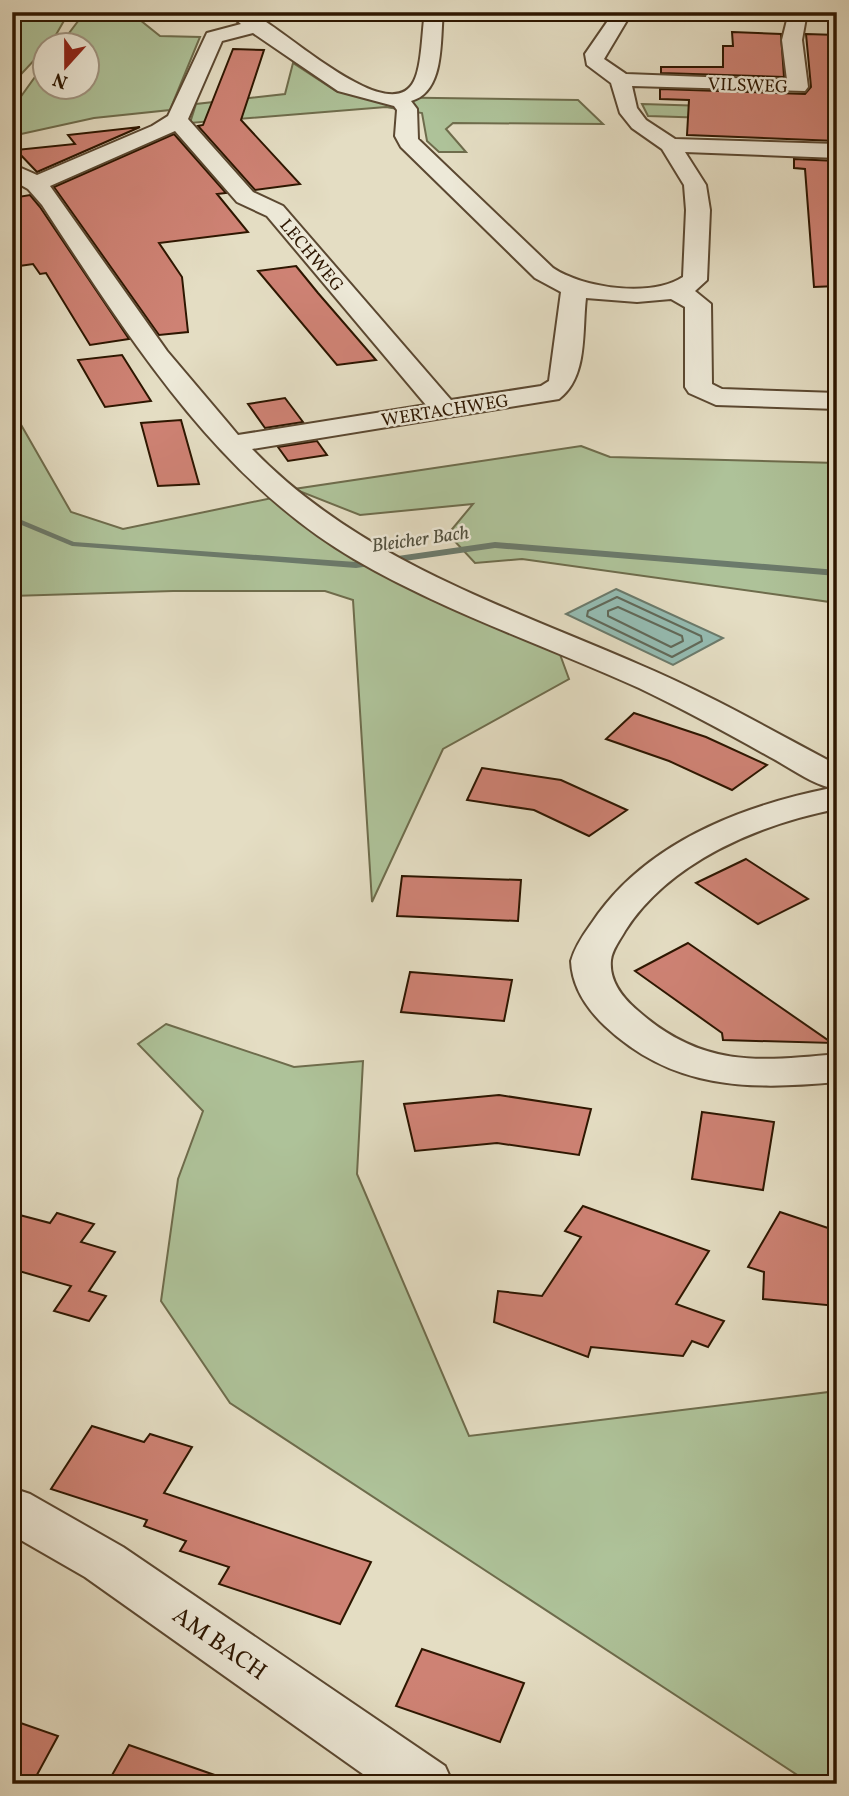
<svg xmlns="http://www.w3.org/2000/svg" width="849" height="1796" font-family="Vollkorn,serif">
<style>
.green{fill:#aec299;stroke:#6e6c4c;stroke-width:2}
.water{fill:#95bcb2;stroke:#6b7a6b;stroke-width:2}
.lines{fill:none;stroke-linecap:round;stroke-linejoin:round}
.shore{stroke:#616959;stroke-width:2}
.stream{fill:#6b7a6b;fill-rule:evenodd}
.building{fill:#ce8274;stroke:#2d1600;stroke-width:2}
.minor-casing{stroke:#5b4831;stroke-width:4}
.minor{fill:#ede9d8;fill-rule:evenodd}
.labels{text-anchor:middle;stroke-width:5;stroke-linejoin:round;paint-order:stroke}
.far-street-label{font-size:18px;fill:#2d1600;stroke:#ede9d8}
.far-water-label{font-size:19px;font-style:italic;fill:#51503e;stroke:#ede9d8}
.near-street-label{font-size:24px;fill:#2d1600;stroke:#ede9d8}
</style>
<rect width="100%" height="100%" fill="#e4ddc3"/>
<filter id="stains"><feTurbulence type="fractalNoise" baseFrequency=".00286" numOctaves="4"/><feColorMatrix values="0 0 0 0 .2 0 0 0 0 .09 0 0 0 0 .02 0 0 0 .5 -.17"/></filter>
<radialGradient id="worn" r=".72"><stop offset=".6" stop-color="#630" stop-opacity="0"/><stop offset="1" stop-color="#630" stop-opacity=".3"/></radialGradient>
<!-- green -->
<g class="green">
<path d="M 12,12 L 69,12 L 53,40 L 12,84 Z"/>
<path d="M 85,12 L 130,12 L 160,36 L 200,37 L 170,110 L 94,118 L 12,136 L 12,109 L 45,63 L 46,88 L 88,88 L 88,46 L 60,45 Z"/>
<path d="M 293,63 L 336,91 L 365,97 L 578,100 L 603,124 L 453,123 L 446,129 L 466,152 L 439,152 L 427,141 L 422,113 L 386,107 L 190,123 L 196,104 L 285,94 Z"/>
<path d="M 642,104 L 837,110 L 837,122 L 648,116 Z"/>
<path d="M 12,409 L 71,512 L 123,529 L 272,498 L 321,536 L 426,597 L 558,649 L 569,679 L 443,749 L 372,902 L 353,600 L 325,591 L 173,591 L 12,596 Z"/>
<path d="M 581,446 L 610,457 L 837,463 L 837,603 L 522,559 L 475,563 L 448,534 L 473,504 L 360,515 L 294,489 Z"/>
<path d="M 166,1024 L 294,1067 L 363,1061 L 357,1174 L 469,1436 L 837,1391 L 837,1784 L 811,1784 L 230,1403 L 161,1301 L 178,1179 L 203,1111 L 138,1044 Z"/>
</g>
<!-- water -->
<path class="water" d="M 616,589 L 723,638 L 673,665 L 566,614 Z"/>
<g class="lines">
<!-- shore -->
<g class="shore">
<path d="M 617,597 L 701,636 L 702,641 L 672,657 L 587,616 L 588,611 Z"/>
<path d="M 618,607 L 682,636 L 683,641 L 671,647 L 608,616 L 608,611 Z"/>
</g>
<!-- stream -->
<path class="stream" d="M 12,516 L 74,542 L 356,562 L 495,542 L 837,570 L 837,576 L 495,548 L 356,568 L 72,546 L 12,521 Z"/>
</g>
<!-- building -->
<g class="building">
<path d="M 732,32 L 781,34 L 784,77 L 661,73 L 661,67 L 723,67 L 723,46 L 733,46 Z"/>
<path d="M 806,34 L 837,35 L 837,141 L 687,135 L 689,100 L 660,99 L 660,89 L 805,94 L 811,87 Z"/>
<path d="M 233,49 L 264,50 L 241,120 L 300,184 L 255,190 L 198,126 L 203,125 Z"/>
<path d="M 140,127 L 37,172 L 16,150 L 75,144 L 68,135 Z"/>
<path d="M 174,134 L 226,193 L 217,194 L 248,232 L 159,243 L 182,277 L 188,332 L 159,335 L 54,187 Z"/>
<path d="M 794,159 L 837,161 L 837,286 L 814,287 L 805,169 L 794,168 Z"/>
<path d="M 30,195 L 40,207 L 129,339 L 90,345 L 46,273 L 40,274 L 33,264 L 12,267 L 12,198 Z"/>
<path d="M 296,266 L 318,293 L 376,360 L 337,365 L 258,271 Z"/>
<path d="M 122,355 L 151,401 L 105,407 L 78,360 Z"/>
<path d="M 285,398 L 303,422 L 265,428 L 248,404 Z"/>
<path d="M 181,420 L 199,484 L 158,486 L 141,423 Z"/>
<path d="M 317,441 L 327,455 L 288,461 L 278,447 Z"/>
<path d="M 634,713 L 706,737 L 767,765 L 732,790 L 669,761 L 606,739 Z"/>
<path d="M 482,768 L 561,780 L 627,810 L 589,836 L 534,810 L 467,800 Z"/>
<path d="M 746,859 L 808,899 L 758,924 L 696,883 Z"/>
<path d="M 402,876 L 521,880 L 518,921 L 397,916 Z"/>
<path d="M 688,943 L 832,1043 L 723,1040 L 722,1033 L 635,971 Z"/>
<path d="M 410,972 L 512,980 L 504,1021 L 401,1012 Z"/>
<path d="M 499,1095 L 591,1109 L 579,1155 L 497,1143 L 415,1151 L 404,1104 Z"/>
<path d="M 702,1112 L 774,1122 L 763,1190 L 692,1179 Z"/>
<path d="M 583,1206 L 709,1251 L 676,1304 L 724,1321 L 708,1347 L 692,1341 L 683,1356 L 591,1347 L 588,1357 L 494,1322 L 498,1291 L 542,1296 L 581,1237 L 565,1231 Z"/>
<path d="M 780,1212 L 837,1231 L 837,1306 L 763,1299 L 764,1272 L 748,1267 Z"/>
<path d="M 12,1213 L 50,1223 L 57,1213 L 94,1224 L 81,1242 L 115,1252 L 89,1291 L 106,1296 L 89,1321 L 54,1311 L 71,1286 L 12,1269 Z"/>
<path d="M 92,1426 L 144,1442 L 150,1434 L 192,1447 L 164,1493 L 371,1562 L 340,1624 L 219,1584 L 229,1567 L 180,1551 L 186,1541 L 144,1526 L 147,1520 L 51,1489 Z"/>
<path d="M 422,1649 L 524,1683 L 500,1742 L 396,1706 Z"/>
<path d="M 12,1720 L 58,1736 L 32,1784 L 12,1784 Z"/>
<path d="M 129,1745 L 226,1779 L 225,1784 L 107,1784 Z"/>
</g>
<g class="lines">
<defs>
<g id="minor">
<path d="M 227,12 C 233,12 242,11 248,12 C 276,20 389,132 414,81 C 422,66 422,30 425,12 L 443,12 C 440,40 445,92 411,101 L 417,109 L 418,139 L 553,268 C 583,288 651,298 683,277 L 686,210 L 684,185 L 662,149 L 632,128 L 620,113 L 611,83 L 587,65 L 585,54 L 614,12 L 632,12 L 604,59 L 626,74 L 787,80 L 782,40 L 789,12 L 807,12 L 802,40 L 808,87 L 805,91 L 632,86 L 637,108 L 646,120 L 675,139 L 837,144 L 837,158 L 685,152 L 706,185 L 710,210 L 707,280 L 695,291 L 711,304 L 712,384 L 722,389 L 837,393 L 837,409 L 716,405 L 689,393 L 685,387 L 685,307 L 671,299 L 637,302 L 586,298 C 582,332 588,377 559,399 L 252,449 C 358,559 502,605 638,664 C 707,693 771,730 837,765 L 837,809 C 759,824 669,862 625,931 C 620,940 612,950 611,960 C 609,981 622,997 637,1010 C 701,1067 756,1062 837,1054 L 837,1082 C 749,1090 673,1090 605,1026 C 587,1009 572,987 571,961 C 575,947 583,935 591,924 C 644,843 741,806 831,788 C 810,783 789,767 770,757 C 727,733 683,709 639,688 C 544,645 445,612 354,559 C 216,478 128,336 42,205 L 28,189 L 12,180 L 12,164 L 37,175 L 152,126 L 168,116 L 207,33 L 241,24 ZM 253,33 L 338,91 L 394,106 L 397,110 L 395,136 L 401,147 L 535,278 L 561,292 L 549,381 L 541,386 L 451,400 L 283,206 L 253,192 L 188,119 L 222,41 ZM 175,131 L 237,202 L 267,216 L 426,405 L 238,435 L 228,423 L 167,351 L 50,186 Z"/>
<path d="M 12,1488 L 30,1494 L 123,1547 L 445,1766 L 453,1784 L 377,1784 L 85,1577 L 12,1535 Z"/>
</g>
</defs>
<!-- minor casing -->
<use href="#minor" class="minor-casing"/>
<!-- minor -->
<use href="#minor" class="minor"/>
</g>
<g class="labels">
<!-- far-street labels -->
<g class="far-street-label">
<text transform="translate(748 85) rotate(2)" y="6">VILSWEG</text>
<text transform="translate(312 255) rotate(50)" y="6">LECHWEG</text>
<text transform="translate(445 410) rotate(-9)" y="6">WERTACHWEG</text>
</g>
<!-- far-water labels -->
<g class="far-water-label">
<text transform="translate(420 538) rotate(-8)" y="7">Bleicher Bach</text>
</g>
<!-- near-street labels -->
<g class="near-street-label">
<text transform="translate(220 1643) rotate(35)" y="8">AM BACH</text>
</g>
</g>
<!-- margin -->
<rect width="849" height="1796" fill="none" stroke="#e4ddc3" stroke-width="42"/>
<rect x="14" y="14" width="821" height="1768" fill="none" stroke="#2d1600" stroke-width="3.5"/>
<rect x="21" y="21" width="807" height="1754" fill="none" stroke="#2d1600" stroke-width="2"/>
<!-- north arrow -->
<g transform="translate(66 66) rotate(201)"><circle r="33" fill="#ede9d8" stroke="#a09582" stroke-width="2"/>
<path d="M0-5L12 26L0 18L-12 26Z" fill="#8f2418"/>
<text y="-10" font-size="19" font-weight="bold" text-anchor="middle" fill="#2d1600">N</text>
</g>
<rect width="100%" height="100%" filter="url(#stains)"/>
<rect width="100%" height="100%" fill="url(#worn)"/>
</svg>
